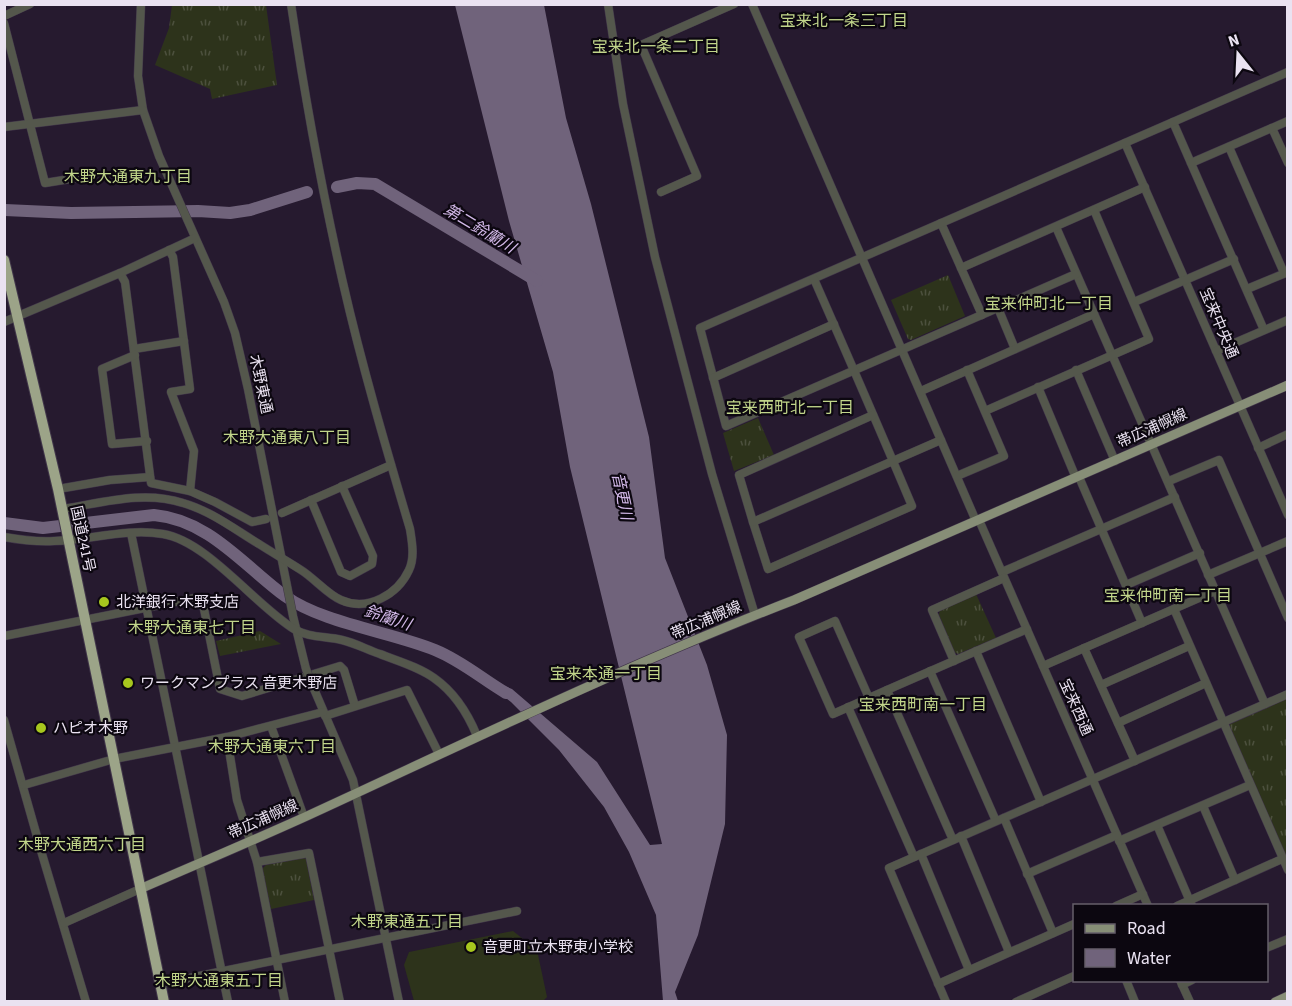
<svg xmlns="http://www.w3.org/2000/svg" width="1292" height="1006" font-family="'Source Sans 3','Noto Sans JP',sans-serif">
<style>
.grass{fill:url(#grass-tufts)}
.pitch{fill:#2d331b}
.water{fill:#70637b}
.lines{fill:none;stroke-linecap:round;stroke-linejoin:round}
.river{stroke:#70637b;stroke-width:12}
.minor-casing{stroke:#41364a;stroke-width:9}
.major-casing{stroke:#41364a;stroke-width:10}
.highway-casing{stroke:#41364a;stroke-width:12}
.minor{stroke:#54574c;stroke-width:8}
.major{stroke:#878e77;stroke-width:9}
.highway{stroke:#9ca488;stroke-width:10}
.minor-bridge-casing{stroke:#41364a;stroke-width:9;stroke-linecap:butt}
.minor-bridge{stroke:#54574c;stroke-width:8}
.poi-dot{fill:#a7c71e;stroke:#0c0710;stroke-width:2}
.labels{text-anchor:middle;stroke-width:4.5;stroke-linejoin:round;paint-order:stroke}
.street-label{font-size:15px;fill:#eae2f1;stroke:#0c0710}
.poi-label{font-size:15px;fill:#eae2f1;stroke:#0c0710;text-anchor:start}
.neighbourhood-label{font-size:16px;fill:#c1d58a;stroke:#0c0710}
.water-label{font-size:16px;font-style:italic;fill:#d2b8e8;stroke:#0c0710}
</style>
<defs>
<pattern id="grass-tufts" width="24" height="20" patternUnits="userSpaceOnUse" patternTransform="scale(1.5)"><rect width="24" height="20" fill="#2d331b"/><path d="M3 7l-1-3M5 7V3M7 7l1-3M15 17l-1-3M17 17v-4M19 17l1-3" fill="none" stroke="#4c503d"/></pattern>
</defs>
<rect width="100%" height="100%" fill="#261a2f"/>
<!-- grass -->
<g class="grass">
<path d="M 172,5 L 266,5 L 277,85 L 212,99 L 210,89 L 155,65 L 169,28 Z"/>
<path d="M 948,275 L 965,316 L 911,340 L 908,339 L 891,300 Z"/>
<path d="M 758,418 L 774,455 L 734,471 L 723,433 Z"/>
<path d="M 976,594 L 996,638 L 958,654 L 954,652 L 939,615 L 940,609 Z"/>
<path d="M 260,631 L 281,644 L 220,656 L 216,641 Z"/>
<path d="M 1287,699 L 1287,859 L 1230,728 L 1230,724 Z"/>
<path d="M 302,857 L 306,859 L 314,900 L 271,909 L 262,869 L 266,865 Z"/>
</g>
<!-- pitch -->
<path class="pitch" d="M 513,931 L 537,950 L 547,997 L 543,1001 L 414,1001 L 404,965 L 409,952 Z"/>
<!-- water -->
<path class="water" d="M 455,5 L 544,5 L 566,118 L 591,204 L 649,437 L 665,558 L 707,665 L 727,735 L 725,824 L 698,935 L 675,992 L 678,1001 L 663,1001 L 656,915 L 629,852 L 604,807 L 559,750 L 511,702 L 493,688 L 493,682 L 512,689 L 597,762 L 650,845 L 662,844 L 570,467 L 553,372 L 509,221 Z"/>
<g class="lines">
<!-- river -->
<g class="river">
<path d="M 337,187 L 357,183 L 375,184 L 537,281"/>
<path d="M 5,210 L 71,213 L 198,211 L 230,213 L 250,210 L 307,192"/>
<path d="M 4,523 L 43,528 L 154,515 C 209,520 243,565 285,596 C 322,623 391,632 435,650 C 462,661 482,679 506,693"/>
</g>
<defs>
<g id="minor">
<path d="M 141,4 L 138,76 L 143,110 L 159,156 L 224,302 L 235,333 L 248,389 L 293,616 L 306,669"/>
<path d="M 608,4 L 623,104 L 655,257 L 712,474 L 755,615"/>
<path d="M 752,4 L 976,521"/>
<path d="M 4,16 L 30,4"/>
<path d="M 4,23 L 45,183 L 76,178"/>
<path d="M 1173,122 L 1264,330"/>
<path d="M 4,127 L 143,110"/>
<path d="M 1272,128 L 1288,163"/>
<path d="M 1125,143 L 1288,515"/>
<path d="M 1229,147 L 1284,273"/>
<path d="M 1191,163 L 1288,121"/>
<path d="M 661,192 L 697,176 L 641,45 L 734,4"/>
<path d="M 941,223 L 982,315"/>
<path d="M 1056,227 L 1265,704"/>
<path d="M 169,250 L 173,257 L 190,389 L 171,392 L 194,451 L 190,491"/>
<path d="M 961,268 L 1145,187"/>
<path d="M 120,273 L 125,282 L 151,483 L 190,491 L 215,502 L 252,522 L 266,519"/>
<path d="M 1076,274 L 726,426 L 700,328 L 1288,72"/>
<path d="M 814,279 C 847,354 880,430 912,506 L 768,569 L 753,522 L 941,440"/>
<path d="M 1247,289 L 1288,272"/>
<path d="M 1134,302 L 1234,259"/>
<path d="M 998,308 L 1015,349"/>
<path d="M 4,322 L 120,273 L 195,238"/>
<path d="M 134,349 L 184,341"/>
<path d="M 1216,351 L 1288,320"/>
<path d="M 135,355 L 102,369 L 112,444 L 147,441"/>
<path d="M 1076,370 L 1115,461"/>
<path d="M 713,378 L 834,324"/>
<path d="M 1038,387 L 1076,478"/>
<path d="M 921,391 L 1094,314"/>
<path d="M 985,411 L 1149,339 L 1094,210"/>
<path d="M 1258,448 L 1288,434"/>
<path d="M 957,476 L 1004,456 L 967,370"/>
<path d="M 1079,477 L 1142,623"/>
<path d="M 1169,481 L 1219,460 L 1288,618"/>
<path d="M 58,489 L 110,480 L 150,477"/>
<path d="M 311,500 L 341,572 L 350,576 L 372,564 L 373,556 L 342,486"/>
<path d="M 62,509 C 102,503 143,490 183,503 C 211,511 234,529 259,544 C 273,553 287,561 301,570 C 314,578 328,595 341,600 C 368,612 398,594 409,570 C 415,557 412,542 410,529 C 386,448 362,366 343,283 C 322,191 305,98 291,4"/>
<path d="M 282,513 L 391,465"/>
<path d="M 979,520 L 1148,906"/>
<path d="M 753,522 L 739,475 L 873,415"/>
<path d="M 131,533 L 228,1002"/>
<path d="M 4,537 C 21,540 37,542 54,541 C 90,540 126,528 163,534 C 207,541 255,605 294,629 C 309,638 325,636 342,640 C 355,643 368,650 380,654 C 398,661 419,667 434,678 C 454,692 468,714 477,736"/>
<path d="M 1002,572 L 1175,497"/>
<path d="M 1208,575 L 1288,541"/>
<path d="M 1126,585 L 1200,553"/>
<path d="M 1174,609 L 1288,870"/>
<path d="M 4,636 L 195,598 L 203,604 L 220,689 L 242,696 L 340,666 L 344,670 L 355,706"/>
<path d="M 1084,648 L 1135,761"/>
<path d="M 976,651 L 1041,802"/>
<path d="M 954,661 L 932,610 L 1004,578"/>
<path d="M 1043,666 L 1215,591"/>
<path d="M 930,671 L 996,821"/>
<path d="M 311,682 L 353,780 L 399,1002"/>
<path d="M 1101,685 L 1189,646"/>
<path d="M 887,690 L 953,840"/>
<path d="M 869,698 L 835,621 L 799,637 L 833,714 L 887,690 L 1027,629"/>
<path d="M 848,707 L 914,857"/>
<path d="M 325,716 L 407,690 L 439,754"/>
<path d="M 4,720 L 42,854 L 86,1002"/>
<path d="M 1118,723 L 1206,683"/>
<path d="M 271,726 L 304,817"/>
<path d="M 227,737 L 237,800 L 257,862 L 285,1002"/>
<path d="M 24,785 L 114,759 L 227,737 L 323,712"/>
<path d="M 1203,806 L 1235,880"/>
<path d="M 1004,818 L 1053,933"/>
<path d="M 1157,825 L 1192,906"/>
<path d="M 961,836 L 1009,952"/>
<path d="M 1119,841 L 1250,785"/>
<path d="M 921,854 L 969,970"/>
<path d="M 257,862 L 309,853 L 340,1002"/>
<path d="M 1027,874 L 1117,835"/>
<path d="M 1116,906 L 1143,894"/>
<path d="M 1177,906 L 1282,859"/>
<path d="M 64,923 L 140,889"/>
<path d="M 1266,948 L 1288,939"/>
<path d="M 1126,980 L 1135,1002"/>
<path d="M 1180,980 L 1190,1002"/>
<path d="M 160,984 L 517,911"/>
<path d="M 938,984 L 1074,924"/>
<path d="M 1182,985 L 1192,980"/>
<path d="M 946,1002 L 889,868 L 1288,694"/>
<path d="M 1016,1002 L 1074,976"/>
</g>
<g id="major">
<path d="M 140,889 C 195,865 252,841 307,816 C 468,742 628,664 794,600 L 1288,385"/>
<path d="M 1275,1002 L 1288,996"/>
</g>
<path id="highway" d="M 4,260 L 58,489 L 164,1002"/>
</defs>
<!-- minor casing -->
<use href="#minor" class="minor-casing"/>
<!-- major casing -->
<use href="#major" class="major-casing"/>
<!-- highway casing -->
<use href="#highway" class="highway-casing"/>
<!-- minor -->
<use href="#minor" class="minor"/>
<!-- major -->
<use href="#major" class="major"/>
<!-- highway -->
<use href="#highway" class="highway"/>
<defs>
<path id="minor-bridge" d="M 306,669 L 311,682"/>
</defs>
<!-- minor-bridge casing -->
<use href="#minor-bridge" class="minor-bridge-casing"/>
<!-- minor-bridge -->
<use href="#minor-bridge" class="minor-bridge"/>
</g>
<!-- markers -->
<g class="poi-dot">
<circle cx="104" cy="602" r="6"/>
<circle cx="128" cy="683" r="6"/>
<circle cx="41" cy="728" r="6"/>
<circle cx="471" cy="947" r="6"/>
</g>
<g class="labels">
<!-- street labels -->
<g class="street-label">
<text transform="translate(1219 323) rotate(67)" y="5">宝来中央通</text>
<text transform="translate(261 384) rotate(78)" y="5">木野東通</text>
<text transform="translate(1152 428) rotate(-24)" y="5">帯広浦幌線</text>
<text transform="translate(83 539) rotate(78)" y="5">国道241号</text>
<text transform="translate(706 620) rotate(-23)" y="5">帯広浦幌線</text>
<text transform="translate(1076 707) rotate(66)" y="5">宝来西通</text>
<text transform="translate(263 819) rotate(-24)" y="5">帯広浦幌線</text>
</g>
<!-- poi labels -->
<g class="poi-label">
<text x="116" y="607">北洋銀行 木野支店</text>
<text x="140" y="688">ワークマンプラス 音更木野店</text>
<text x="53" y="733">ハピオ木野</text>
<text x="483" y="952">音更町立木野東小学校</text>
</g>
<!-- neighbourhood labels -->
<g class="neighbourhood-label">
<text x="844" y="26">宝来北一条三丁目</text>
<text x="656" y="52">宝来北一条二丁目</text>
<text x="128" y="182">木野大通東九丁目</text>
<text x="1049" y="309">宝来仲町北一丁目</text>
<text x="790" y="413">宝来西町北一丁目</text>
<text x="287" y="443">木野大通東八丁目</text>
<text x="1168" y="601">宝来仲町南一丁目</text>
<text x="192" y="633">木野大通東七丁目</text>
<text x="606" y="679">宝来本通一丁目</text>
<text x="923" y="710">宝来西町南一丁目</text>
<text x="272" y="752">木野大通東六丁目</text>
<text x="82" y="850">木野大通西六丁目</text>
<text x="407" y="927">木野東通五丁目</text>
<text x="219" y="986">木野大通東五丁目</text>
</g>
<!-- water labels -->
<g class="water-label">
<text transform="translate(480 228) rotate(31)" y="6">第二鈴蘭川</text>
<text transform="translate(623 496) rotate(78)" y="6">音更川</text>
<text transform="translate(388 617) rotate(18)" y="6">鈴蘭川</text>
</g>
</g>
<!-- border -->
<rect width="1292" height="1006" fill="none" stroke="#eae2f1" stroke-width="12"/>
<!-- legend -->
<rect x="1073" y="904" width="195" height="78" fill="#0c0710" stroke="#655f6a" stroke-width="1.5"/>
<rect x="1085" y="924" width="30" height="9" fill="#878e77" stroke="#655f6a" stroke-width="1.5"/>
<text x="1127" y="934" font-size="18" fill="#eae2f1">Road</text>
<rect x="1085" y="949" width="30" height="18" fill="#70637b" stroke="#655f6a" stroke-width="1.5"/>
<text x="1127" y="964" font-size="18" fill="#eae2f1">Water</text>
<!-- north arrow -->
<g transform="translate(1238 54) rotate(342)" stroke="#0c0710" stroke-width="4.5" paint-order="stroke">
<path d="M0-4.5L10 22L0 15L-10 22Z" fill="#eae2f1"/>
<text y="-9" font-size="16" font-weight="bold" text-anchor="middle" fill="#eae2f1">N</text>
</g>
</svg>
